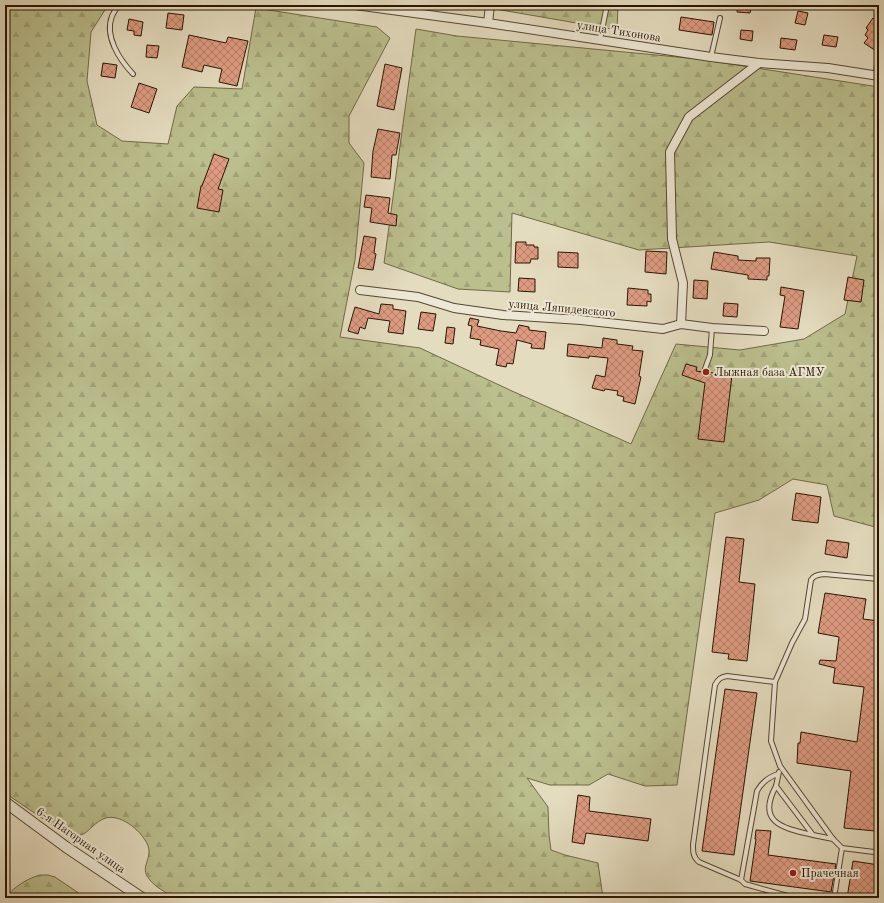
<svg xmlns="http://www.w3.org/2000/svg" width="884" height="903" font-family="'Old Standard TT',serif">
<style>
.forest{fill:url(#forest-firs);stroke:#726946}
.building{fill:url(#building-cross-hatch);stroke:#2a1400}
.lines{fill:none;stroke-linecap:round;stroke-linejoin:round}
.service-casing{stroke:#584630;stroke-width:6}
.minor-casing{stroke:#584630;stroke-width:10}
.tertiary-casing{stroke:#584630;stroke-width:12}
.service{stroke:#ede8d5;stroke-width:4}
.minor{stroke:#ede8d5;stroke-width:8}
.tertiary{stroke:#ede8d5;stroke-width:10}
.poi-dot{fill:#8f2418;stroke:#ede8d5;stroke-width:1.5}
.labels{text-anchor:middle;stroke-width:4;stroke-linejoin:round;paint-order:stroke}
.street-label{font-size:12px;fill:#2a1400;stroke:#ede8d5}
.poi-label{font-size:12px;fill:#2a1400;stroke:#ede8d5;text-anchor:start}
</style>
<defs>
<pattern id="forest-firs" width="22" height="20" patternUnits="userSpaceOnUse"><rect width="22" height="20" fill="#bbbe8d"/><path d="M5 1l3.5 6h-7zM16 11l3.5 6h-7z" fill="#a1a278"/></pattern>
<pattern id="building-cross-hatch" width="8" height="8" patternUnits="userSpaceOnUse"><rect width="8" height="8" fill="#de9b82"/><path d="M0 0l8 8M0 8l8-8" fill="none" stroke="#b47d68"/></pattern>
</defs>
<rect width="100%" height="100%" fill="#e4dcbf"/>
<filter id="stains"><feTurbulence type="fractalNoise" baseFrequency=".005" numOctaves="4"/><feColorMatrix values="0 0 0 0 .2 0 0 0 0 .09 0 0 0 0 .02 0 0 0 .5 -.17"/></filter>
<radialGradient id="worn" r=".72"><stop offset=".6" stop-color="#630" stop-opacity="0"/><stop offset="1" stop-color="#630" stop-opacity=".3"/></radialGradient>
<!-- forest -->
<g class="forest">
<path d="M 5,5 L 108,5 L 91,32 L 87,81 L 97,125 L 122,141 L 168,144 L 177,106 L 194,87 L 242,89 L 256,8 L 377,27 L 390,38 L 349,116 L 349,143 L 364,163 L 355,260 L 340,337 L 420,348 L 512,391 L 631,444 L 676,344 L 740,350 L 804,339 L 845,314 L 857,256 L 769,242 L 639,250 L 512,213 L 510,292 L 458,289 L 384,263 L 416,29 L 457,36 L 698,59 L 879,87 L 879,528 L 834,516 L 827,485 L 793,479 L 759,500 L 715,513 L 677,785 L 645,786 L 608,774 L 589,785 L 550,785 L 527,778 L 548,807 L 549,835 L 551,850 L 565,855 L 598,863 L 603,898 L 175,898 C 167,893 155,887 150,880 C 140,869 149,863 149,851 C 149,847 147,843 145,840 C 137,827 116,811 101,820 C 86,829 86,841 64,833 L 5,793 Z"/>
<path d="M 472,5 L 618,5 L 617,30 Z"/>
<path d="M 40,875 L 48,875 L 55,877 L 86,898 L 5,898 C 14,887 26,879 40,875 Z"/>
</g>
<!-- building -->
<g class="building">
<path d="M 738,5 L 752,5 L 750,13 L 737,12 Z"/>
<path d="M 798,11 L 808,13 L 805,25 L 795,23 Z"/>
<path d="M 168,13 L 184,15 L 182,30 L 166,28 Z"/>
<path d="M 681,17 L 714,22 L 712,35 L 679,30 Z"/>
<path d="M 873,18 L 879,23 L 879,47 L 876,51 L 864,43 L 868,38 L 865,35 L 868,30 L 866,28 Z"/>
<path d="M 129,19 L 143,22 L 141,36 L 134,35 L 134,31 L 127,30 Z"/>
<path d="M 741,30 L 753,31 L 752,41 L 740,39 Z"/>
<path d="M 189,35 L 226,43 L 228,37 L 248,41 L 237,86 L 219,82 L 222,69 L 204,65 L 202,72 L 182,67 Z"/>
<path d="M 824,35 L 838,37 L 836,47 L 822,45 Z"/>
<path d="M 781,38 L 797,40 L 795,50 L 780,48 Z"/>
<path d="M 147,45 L 159,46 L 157,58 L 146,57 Z"/>
<path d="M 103,63 L 117,65 L 115,78 L 101,76 Z"/>
<path d="M 385,64 L 402,68 L 394,110 L 377,106 Z"/>
<path d="M 139,83 L 157,89 L 149,113 L 131,107 Z"/>
<path d="M 378,129 L 400,133 L 396,155 L 392,155 L 390,179 L 371,177 L 373,151 Z"/>
<path d="M 214,154 L 229,159 L 218,189 L 223,190 L 219,212 L 197,208 L 201,186 L 202,186 Z"/>
<path d="M 366,195 L 390,198 L 388,213 L 397,215 L 396,226 L 370,222 L 372,208 L 364,207 Z"/>
<path d="M 364,236 L 376,238 L 374,253 L 376,254 L 373,270 L 358,268 Z"/>
<path d="M 516,242 L 526,242 L 526,245 L 534,245 L 534,247 L 538,247 L 538,259 L 531,259 L 530,263 L 515,263 Z"/>
<path d="M 646,251 L 667,252 L 666,274 L 645,272 Z"/>
<path d="M 558,252 L 578,253 L 578,268 L 558,267 Z"/>
<path d="M 714,252 L 738,256 L 738,260 L 756,261 L 756,258 L 770,258 L 769,276 L 767,276 L 767,280 L 748,279 L 748,275 L 711,269 Z"/>
<path d="M 848,277 L 864,280 L 861,302 L 844,300 Z"/>
<path d="M 519,278 L 535,279 L 535,292 L 518,291 Z"/>
<path d="M 694,280 L 708,281 L 707,299 L 693,298 Z"/>
<path d="M 781,287 L 804,291 L 798,329 L 780,327 L 785,296 L 780,295 Z"/>
<path d="M 628,288 L 648,290 L 648,294 L 651,294 L 651,302 L 647,301 L 647,306 L 627,305 Z"/>
<path d="M 724,303 L 738,304 L 737,317 L 723,316 Z"/>
<path d="M 381,304 L 393,305 L 393,309 L 406,311 L 403,334 L 388,332 L 390,321 L 368,318 L 365,329 L 360,327 L 358,334 L 348,331 L 355,307 L 379,314 Z"/>
<path d="M 421,312 L 436,314 L 433,331 L 418,329 Z"/>
<path d="M 470,318 L 479,320 L 477,326 L 501,331 L 516,333 L 519,325 L 529,327 L 529,330 L 546,332 L 544,349 L 531,348 L 532,344 L 517,340 L 513,364 L 507,363 L 506,367 L 496,365 L 499,349 L 480,345 L 481,340 L 470,338 L 472,326 L 468,325 Z"/>
<path d="M 447,327 L 455,328 L 453,344 L 445,343 Z"/>
<path d="M 603,338 L 617,340 L 617,344 L 633,346 L 632,350 L 643,351 L 639,376 L 641,377 L 635,404 L 623,401 L 624,397 L 617,395 L 618,391 L 605,389 L 604,391 L 592,388 L 596,375 L 605,377 L 608,358 L 589,356 L 589,358 L 567,356 L 568,344 L 602,348 Z"/>
<path d="M 686,364 L 697,367 L 696,371 L 704,372 L 732,375 L 724,442 L 698,439 L 705,383 L 682,375 Z"/>
<path d="M 796,493 L 821,497 L 818,523 L 792,520 Z"/>
<path d="M 726,537 L 744,539 L 739,582 L 755,584 L 747,661 L 728,659 L 729,654 L 712,652 Z"/>
<path d="M 827,540 L 849,543 L 847,558 L 825,554 Z"/>
<path d="M 825,593 L 866,599 L 863,619 L 879,621 L 879,770 L 877,770 L 875,787 L 879,788 L 879,797 L 875,831 L 844,828 L 851,771 L 797,763 L 798,743 L 800,743 L 801,732 L 857,742 L 864,687 L 833,683 L 835,668 L 819,664 L 820,660 L 836,661 L 839,637 L 818,633 Z"/>
<path d="M 725,689 L 757,693 L 734,855 L 702,851 Z"/>
<path d="M 578,795 L 590,797 L 589,811 L 651,819 L 648,841 L 586,833 L 584,844 L 572,842 Z"/>
<path d="M 756,830 L 771,831 L 768,855 L 836,864 L 831,892 L 750,881 L 756,839 L 755,839 Z"/>
<path d="M 853,861 L 879,865 L 879,898 L 847,898 Z"/>
</g>
<g class="lines">
<defs>
<g id="service">
<path d="M 118,5 C 116,9 114,12 112,16 C 104,37 120,60 133,74"/>
<path d="M 600,40 L 607,5"/>
<path d="M 711,57 L 720,18"/>
<path d="M 705,369 L 710,355 L 712,328"/>
<path d="M 775,682 L 727,676 C 721,677 718,679 715,685 L 693,845 C 693,852 693,857 699,862 L 741,880 L 745,884 L 795,898"/>
<path d="M 779,772 L 776,786 L 813,835 L 833,839"/>
<path d="M 776,786 C 756,823 783,828 813,835"/>
<path d="M 842,848 L 874,852 L 879,851"/>
<path d="M 741,880 L 757,791 C 762,782 769,777 778,774"/>
<path d="M 834,898 L 842,848 L 833,839 L 780,766 L 771,741 L 775,682 L 792,643 L 805,619 L 811,580 C 814,575 818,575 824,574 L 879,579"/>
</g>
<g id="minor">
<path d="M 355,5 L 488,23 L 711,57 L 759,63 L 828,68 L 879,76"/>
<path d="M 488,23 L 490,5"/>
<path d="M 878,75 L 879,64"/>
<path d="M 360,290 L 418,297 L 454,308 L 503,315 L 581,320 L 663,329 L 681,324 L 712,328 L 764,331"/>
<path d="M 681,324 L 683,283 L 672,239 L 670,152 L 689,117 L 759,63"/>
</g>
<path id="tertiary" d="M 5,802 L 66,847 L 142,898"/>
</defs>
<!-- service casing -->
<use href="#service" class="service-casing"/>
<!-- minor casing -->
<use href="#minor" class="minor-casing"/>
<!-- tertiary casing -->
<use href="#tertiary" class="tertiary-casing"/>
<!-- service -->
<use href="#service" class="service"/>
<!-- minor -->
<use href="#minor" class="minor"/>
<!-- tertiary -->
<use href="#tertiary" class="tertiary"/>
</g>
<!-- markers -->
<g class="poi-dot">
<circle cx="706" cy="372" r="4"/>
<circle cx="793" cy="873" r="4"/>
</g>
<g class="labels">
<!-- street labels -->
<g class="street-label">
<text transform="translate(619 31) rotate(9)" y="4">улица Тихонова</text>
<text transform="translate(562 308) rotate(5)" y="4">улица Ляпидевского</text>
<text transform="translate(81 840) rotate(35)" y="4">6-я Нагорная улица</text>
</g>
<!-- poi labels -->
<g class="poi-label">
<text x="714" y="376">Лыжная база АГМУ</text>
<text x="801" y="877">Прачечная</text>
</g>
</g>
<!-- margin -->
<rect width="884" height="903" fill="none" stroke="#e4dcbf" stroke-width="20"/>
<rect x="6" y="6" width="872" height="891" fill="none" stroke="#2a1400" stroke-width="2"/>
<rect x="10" y="10" width="864" height="883" fill="none" stroke="#2a1400"/>
<rect width="100%" height="100%" filter="url(#stains)"/>
<rect width="100%" height="100%" fill="url(#worn)"/>
</svg>
